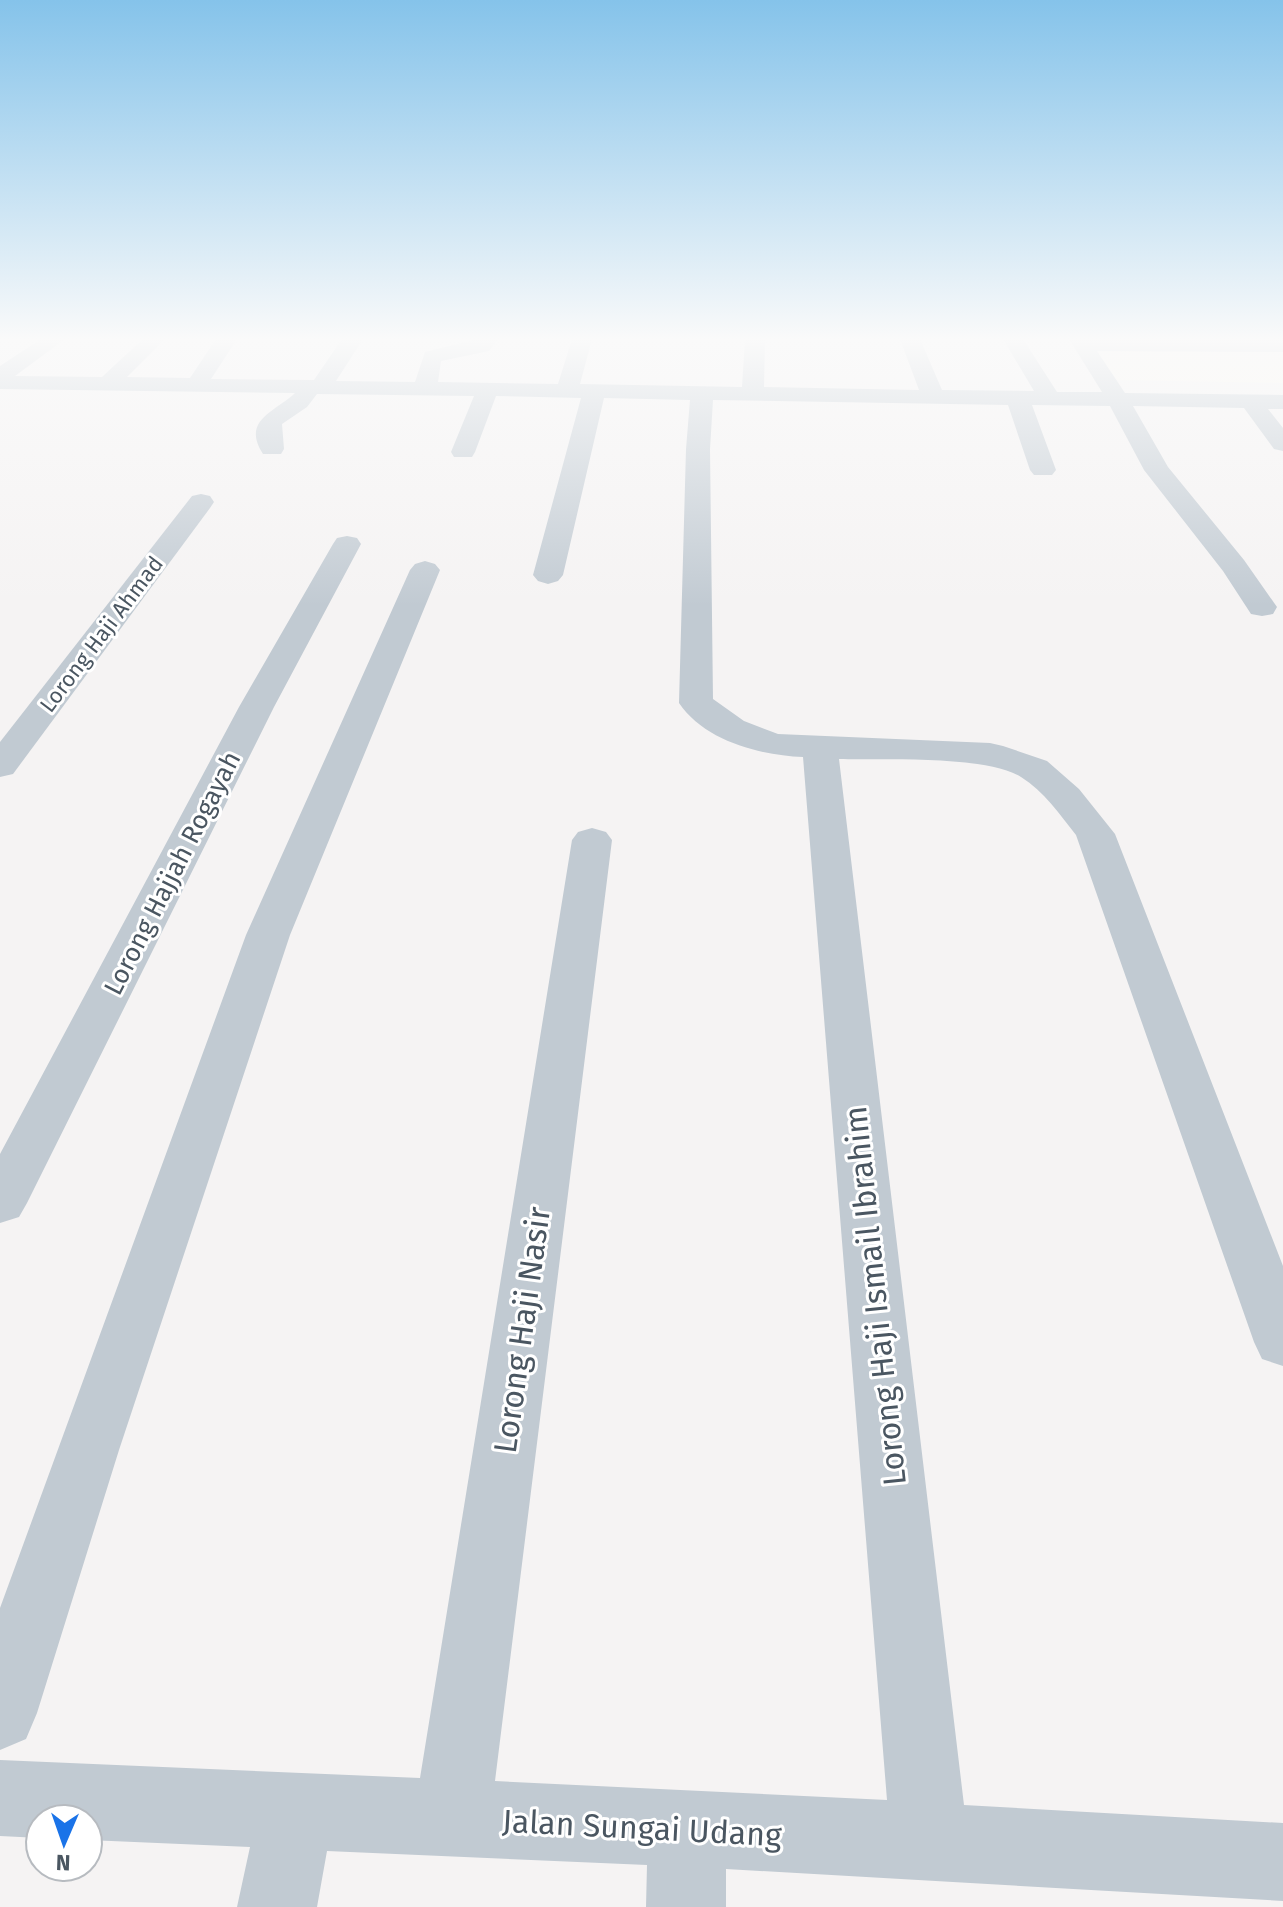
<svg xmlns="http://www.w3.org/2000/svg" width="1283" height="1907" font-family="'Fira Sans',sans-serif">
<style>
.commercial{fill:#fdf9ef}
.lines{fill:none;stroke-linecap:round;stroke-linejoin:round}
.minor{fill:#c1cad2;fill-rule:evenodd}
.labels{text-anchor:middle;stroke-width:6;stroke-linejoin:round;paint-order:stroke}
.far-street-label{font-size:22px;fill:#4a5661;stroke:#fff}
.street-label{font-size:26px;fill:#4a5661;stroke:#fff}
.near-street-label{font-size:32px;fill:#4a5661;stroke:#fff}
</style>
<rect width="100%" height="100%" fill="#f5f3f3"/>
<!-- commercial -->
<path class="commercial" d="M 1092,348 L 1283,349 L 1283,383 L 1114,380 Z"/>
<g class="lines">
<!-- minor -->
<g class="minor">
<path d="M 41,339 L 65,339 L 15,376 L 102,377 L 143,339 L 165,339 L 127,377 L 190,378 L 216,339 L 237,339 L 211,379 L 314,380 L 342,339 L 363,339 L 336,381 L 415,382 L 425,352 L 477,339 L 498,339 L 489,351 L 441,361 L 438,382 L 558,384 L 572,339 L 592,339 L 580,384 L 742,387 L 745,339 L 765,339 L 764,387 L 919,390 L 900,339 L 920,339 L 942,390 L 1034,391 L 1003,339 L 1023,339 L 1057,392 L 1102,392 L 1069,339 L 1283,340 L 1283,352 L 1097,351 L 1125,393 L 1283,395 L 1283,409 L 1268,409 L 1283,428 L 1283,451 L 1274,449 L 1244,408 L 1133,406 L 1168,467 L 1244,560 L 1277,607 L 1273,614 L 1262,616 L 1251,614 L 1223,571 L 1144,470 L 1110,406 L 1032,405 L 1056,470 L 1052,475 L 1034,475 L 1030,470 L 1008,405 L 713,400 L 710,449 L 713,699 L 744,721 L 778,734 L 990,743 L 1003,746 L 1047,761 L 1079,789 L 1115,834 L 1283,1266 L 1283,1366 L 1262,1359 L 1254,1342 L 1076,835 C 1060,815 1044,791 1021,777 C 985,755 884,760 839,759 L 964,1805 L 1283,1823 L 1283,1901 L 726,1869 L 726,1907 L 646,1907 L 647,1865 L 327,1851 L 317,1907 L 237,1907 L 250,1847 L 88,1840 L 88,1819 L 40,1819 L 40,1838 L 0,1836 L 0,1760 L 420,1778 L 572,840 L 578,832 L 592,828 L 606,832 L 612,840 L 495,1781 L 887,1800 L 803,757 C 759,755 705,741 679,703 L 686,449 L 690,400 L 604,398 L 563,575 L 558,581 L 548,584 L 538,581 L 533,575 L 581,398 L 496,396 L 475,452 L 472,457 L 454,457 L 451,452 L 474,396 L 317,394 L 307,407 L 282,424 L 284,449 L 281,454 L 263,454 C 241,420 275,412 295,393 L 0,389 L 0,366 Z"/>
<path d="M 201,494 L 210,496 L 214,502 L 210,508 L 13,774 L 0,777 L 0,742 L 192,496 Z"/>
<path d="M 347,536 L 357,538 L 361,544 L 274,707 L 27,1203 L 19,1217 L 0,1223 L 0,1154 L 239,707 L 333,544 L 337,538 Z"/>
<path d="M 425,561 L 435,564 L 440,570 L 290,935 L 119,1450 L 37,1713 L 26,1739 L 0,1750 L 0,1608 L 246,935 L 410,570 L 415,564 Z"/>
</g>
</g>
<!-- sky -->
<linearGradient id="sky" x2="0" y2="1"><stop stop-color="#85c3ea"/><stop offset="0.56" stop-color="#fafafa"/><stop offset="1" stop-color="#fafafa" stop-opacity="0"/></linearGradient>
<rect width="1283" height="606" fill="url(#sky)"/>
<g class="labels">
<!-- far-street labels -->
<g class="far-street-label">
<text transform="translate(101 634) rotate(-53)" y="8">Lorong Haji Ahmad</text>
</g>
<!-- street labels -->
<g class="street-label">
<text transform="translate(172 873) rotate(-63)" y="9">Lorong Hajjah Rogayah</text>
</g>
<!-- near-street labels -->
<g class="near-street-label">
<text transform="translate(875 1296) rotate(-96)" y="11">Lorong Haji Ismail Ibrahim</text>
<text transform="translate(522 1330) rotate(-82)" y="11">Lorong Haji Nasir</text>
<text transform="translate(642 1828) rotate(3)" y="11">Jalan Sungai Udang</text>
</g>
</g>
<!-- north arrow -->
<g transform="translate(64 1843) rotate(182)"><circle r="38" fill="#ffffff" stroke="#b7bbc0" stroke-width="2"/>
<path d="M0-6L14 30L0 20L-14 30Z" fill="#1a73e8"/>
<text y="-12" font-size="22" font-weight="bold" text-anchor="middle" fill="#4a5661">N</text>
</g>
</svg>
